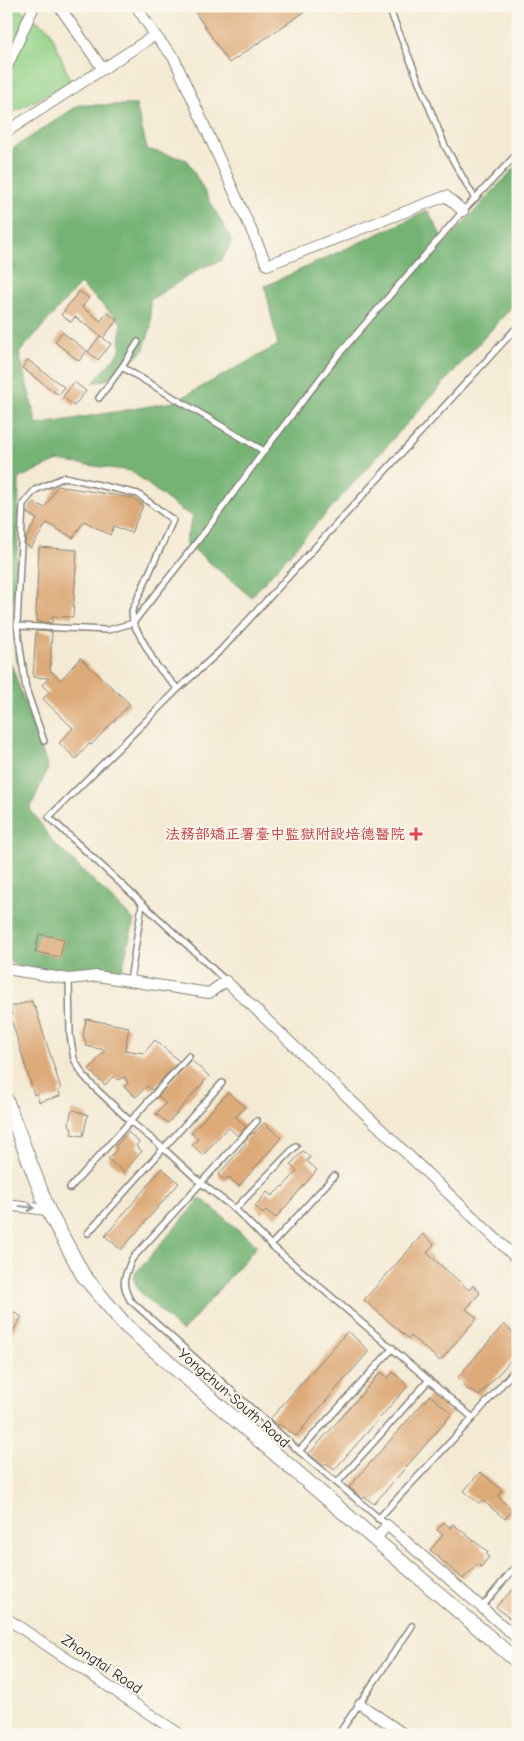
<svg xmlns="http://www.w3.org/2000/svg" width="524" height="1741" font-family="'Comic Neue','LXGW WenKai TC',sans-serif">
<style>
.green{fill:#92d187;stroke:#577652}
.forest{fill:#75b374;stroke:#486848}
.building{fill:#ddab7a}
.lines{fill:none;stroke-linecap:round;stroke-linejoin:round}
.lane-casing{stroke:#888378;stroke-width:8}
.street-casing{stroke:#888378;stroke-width:12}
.secondary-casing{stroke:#888378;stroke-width:16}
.lane{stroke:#fff;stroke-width:5}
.street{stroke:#fff;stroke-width:10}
.secondary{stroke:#fff;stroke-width:14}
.oneway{stroke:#999}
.health-dot{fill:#e0444e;stroke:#fbf7ec;stroke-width:2}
.labels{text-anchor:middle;stroke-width:4;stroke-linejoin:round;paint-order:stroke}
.health-label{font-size:15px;fill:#be3a42;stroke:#fbf7ec;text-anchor:end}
.street-label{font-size:15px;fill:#1c1c1c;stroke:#fbf7ec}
</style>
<rect width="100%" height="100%" fill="#fbf7ec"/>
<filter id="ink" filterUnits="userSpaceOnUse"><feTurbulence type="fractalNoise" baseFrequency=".02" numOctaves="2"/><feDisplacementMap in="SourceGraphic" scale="10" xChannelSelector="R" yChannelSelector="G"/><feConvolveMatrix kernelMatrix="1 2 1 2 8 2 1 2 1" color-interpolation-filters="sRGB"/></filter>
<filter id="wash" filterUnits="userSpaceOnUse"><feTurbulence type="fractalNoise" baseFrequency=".0096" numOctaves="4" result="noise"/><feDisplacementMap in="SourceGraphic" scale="20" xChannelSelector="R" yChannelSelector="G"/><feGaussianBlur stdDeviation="1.12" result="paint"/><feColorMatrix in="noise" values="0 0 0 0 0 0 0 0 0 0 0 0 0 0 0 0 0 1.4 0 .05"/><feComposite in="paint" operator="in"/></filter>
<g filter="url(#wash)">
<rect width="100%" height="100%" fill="#f4ead4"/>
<!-- green -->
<path class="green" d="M 6,6 L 15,6 L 50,30 L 71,82 L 6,116 Z"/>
<!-- forest -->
<g class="forest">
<path d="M 79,105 L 136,105 L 147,149 L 187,160 L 232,241 L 221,261 L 201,268 L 150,300 L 151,327 L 143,351 L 114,377 L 93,383 L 120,351 L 121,322 L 80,284 L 19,353 L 37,425 L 174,402 L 278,345 L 265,286 L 428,211 L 445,243 L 518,164 L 518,300 L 251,597 L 185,542 L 193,516 L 181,510 L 131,471 L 58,461 L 19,478 L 18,538 L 9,658 L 48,768 L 30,809 L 53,842 L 134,920 L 122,970 L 22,969 L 6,958 L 6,153 Z"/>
<path d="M 201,1198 L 257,1246 L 182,1332 L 138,1290 L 133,1276 Z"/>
</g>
<g id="blocks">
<!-- building -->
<g class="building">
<path d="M 191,6 L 313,6 L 229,63 Z"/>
<path d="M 79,291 L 89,298 L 82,307 L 101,321 L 107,312 L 117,320 L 103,338 L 111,344 L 98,360 L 88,352 L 100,336 L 102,337 L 75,317 L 71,322 L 61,315 Z"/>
<path d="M 62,332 L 87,351 L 79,361 L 55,342 Z"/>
<path d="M 28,360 L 64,387 L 59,395 L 22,368 Z"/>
<path d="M 74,382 L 86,391 L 74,406 L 63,397 Z"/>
<path d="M 57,486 L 133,498 L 143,506 L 131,533 L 114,526 L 110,535 L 84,521 L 73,538 L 47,523 L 31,548 L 25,544 L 26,538 L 37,519 L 27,513 L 34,502 L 45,508 Z"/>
<path d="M 39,547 L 77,550 L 73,617 L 53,616 L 52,623 L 37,622 L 37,615 L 36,615 Z"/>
<path d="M 36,631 L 52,632 L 50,670 L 61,680 L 80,658 L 130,704 L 91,745 L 89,744 L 76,759 L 59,743 L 73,728 L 43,699 L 49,692 L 42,685 L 49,678 L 33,677 Z"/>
<path d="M 39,934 L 64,939 L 60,957 L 35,952 Z"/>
<path d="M 32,1001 L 33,1006 L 35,1006 L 61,1089 L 59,1090 L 60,1096 L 39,1102 L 37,1094 L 34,1095 L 10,1015 L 12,1015 L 10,1007 Z"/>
<path d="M 86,1019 L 129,1027 L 125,1050 L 144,1053 L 155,1040 L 179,1061 L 152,1090 L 147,1086 L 136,1097 L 124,1086 L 128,1084 L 125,1077 L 117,1080 L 113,1076 L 105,1085 L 89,1070 L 105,1050 L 86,1046 L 86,1042 L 83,1037 Z"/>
<path d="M 191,1060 L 209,1076 L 168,1123 L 156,1114 L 166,1103 L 158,1096 Z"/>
<path d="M 228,1092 L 245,1107 L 236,1117 L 246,1127 L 238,1136 L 228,1127 L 203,1155 L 192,1145 L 198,1139 L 191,1133 Z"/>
<path d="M 74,1110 L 88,1115 L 83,1136 L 71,1134 L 72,1130 L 69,1124 L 71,1112 Z"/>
<path d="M 264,1123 L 281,1138 L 239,1186 L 228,1177 L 225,1181 L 218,1175 L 246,1143 L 244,1141 L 252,1133 L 253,1134 Z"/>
<path d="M 128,1132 L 139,1142 L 136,1146 L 142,1151 L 124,1172 L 108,1159 L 117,1149 L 115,1147 Z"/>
<path d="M 303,1151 L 310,1157 L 307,1161 L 317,1170 L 276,1218 L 266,1210 L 263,1214 L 255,1206 L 267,1192 L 272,1196 L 282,1186 L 283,1187 L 297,1171 L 290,1165 Z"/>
<path d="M 162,1168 L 179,1183 L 121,1250 L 105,1236 Z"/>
<path d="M 423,1234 L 434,1244 L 427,1253 L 469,1290 L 473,1285 L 480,1293 L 466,1309 L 477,1318 L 440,1361 L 411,1336 L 409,1339 L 364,1300 Z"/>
<path d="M 12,1311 L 22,1317 L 6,1342 L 6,1320 Z"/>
<path d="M 504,1324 L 518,1337 L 518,1352 L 479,1396 L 471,1390 L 468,1390 L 463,1386 L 464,1383 L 458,1377 Z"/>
<path d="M 348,1331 L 369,1351 L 296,1436 L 279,1424 L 277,1426 L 270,1419 Z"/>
<path d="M 381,1372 L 388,1378 L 393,1372 L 408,1386 L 334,1470 L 326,1463 L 324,1466 L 309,1454 Z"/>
<path d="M 430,1395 L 452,1414 L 374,1504 L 365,1497 L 363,1499 L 349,1487 Z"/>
<path d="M 480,1472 L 502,1490 L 498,1497 L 513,1510 L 505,1519 L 482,1500 L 479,1503 L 464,1491 Z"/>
<path d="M 444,1522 L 450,1528 L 453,1524 L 488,1552 L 486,1555 L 489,1557 L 481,1567 L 478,1564 L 463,1579 L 430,1550 L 443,1535 L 437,1530 Z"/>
<path d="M 518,1584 L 518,1625 L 496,1607 Z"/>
</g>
</g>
</g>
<g filter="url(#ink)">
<use href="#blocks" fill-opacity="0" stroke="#888378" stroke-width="1"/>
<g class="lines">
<defs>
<g id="lane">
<path d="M 389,8 L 445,146 L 475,199"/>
<path d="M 122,367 L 264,451"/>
<path d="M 99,398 L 122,367 L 138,342"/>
<path d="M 17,626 L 108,630 L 133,623 L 207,529 L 264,451 L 339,354 L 463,211 L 518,153"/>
<path d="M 44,741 L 26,689 L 17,626 L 23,504 L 35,490 L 65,477 L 138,494 L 173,520 L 132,611 L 133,623 L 156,665 L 178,689"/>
<path d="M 69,979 L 70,1035 L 74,1059 L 83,1075 L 94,1087 L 130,1121 L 163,1148 L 201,1183 L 235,1209 L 271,1245 L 473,1418"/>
<path d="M 130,981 L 142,905"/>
<path d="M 226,981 L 49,817 L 178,689 L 221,650 L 518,326"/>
<path d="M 257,1121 L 132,1259 C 125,1276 120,1282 130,1300 L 299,1451 L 387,1525"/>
<path d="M 70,1188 L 189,1056"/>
<path d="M 235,1209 L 296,1146"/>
<path d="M 88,1233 L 222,1083"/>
<path d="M 271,1245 L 334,1176"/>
<path d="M 299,1451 L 393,1348"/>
<path d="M 337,1483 L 429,1380"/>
<path d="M 378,1519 L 473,1418 L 518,1366"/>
<path d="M 482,1607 L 518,1563"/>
<path d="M 338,1735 L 412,1626"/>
</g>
<g id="street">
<path d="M 59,6 L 102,68"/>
<path d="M 136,6 L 155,35 L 174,58 L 267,265 L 446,196 L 463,211"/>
<path d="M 6,69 L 34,6"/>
<path d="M 6,132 L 155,35"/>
<path d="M 6,969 L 69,979 L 97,976 L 209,993 L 226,981 L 518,1260"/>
<path d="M 6,1205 L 48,1210"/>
<path d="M 375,1540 L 387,1525 L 518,1639"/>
<path d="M 6,1618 L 181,1735"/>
<path d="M 360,1704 L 405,1735"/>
</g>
<path id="secondary" d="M 6,1100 L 48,1210 L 83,1275 L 125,1325 L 518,1662"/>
</defs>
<!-- lane casing -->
<use href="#lane" class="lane-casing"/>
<!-- street casing -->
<use href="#street" class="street-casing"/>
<!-- secondary casing -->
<use href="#secondary" class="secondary-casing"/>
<!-- lane -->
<use href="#lane" class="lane"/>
<!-- street -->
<use href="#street" class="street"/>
<!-- secondary -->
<use href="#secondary" class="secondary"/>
</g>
<!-- one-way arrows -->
<defs><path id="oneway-shaft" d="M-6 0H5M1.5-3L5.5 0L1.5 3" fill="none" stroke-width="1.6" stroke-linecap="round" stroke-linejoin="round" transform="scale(1.25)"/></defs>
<use class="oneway" href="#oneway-shaft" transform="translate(27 1207) rotate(7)"/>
</g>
<!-- markers -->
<path class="health-dot" d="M413.5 826.5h5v5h5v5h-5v5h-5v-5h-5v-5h5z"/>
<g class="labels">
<!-- health labels -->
<g class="health-label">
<text x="405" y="839">法務部矯正署臺中監獄附設培德醫院</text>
</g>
<!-- street labels -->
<g class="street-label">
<text transform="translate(234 1398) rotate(41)" y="5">Yongchun South Road</text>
<text transform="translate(102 1664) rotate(34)" y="5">Zhongtai Road</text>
</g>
</g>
<!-- margin -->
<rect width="524" height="1741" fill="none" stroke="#fbf7ec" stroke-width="25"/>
</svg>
